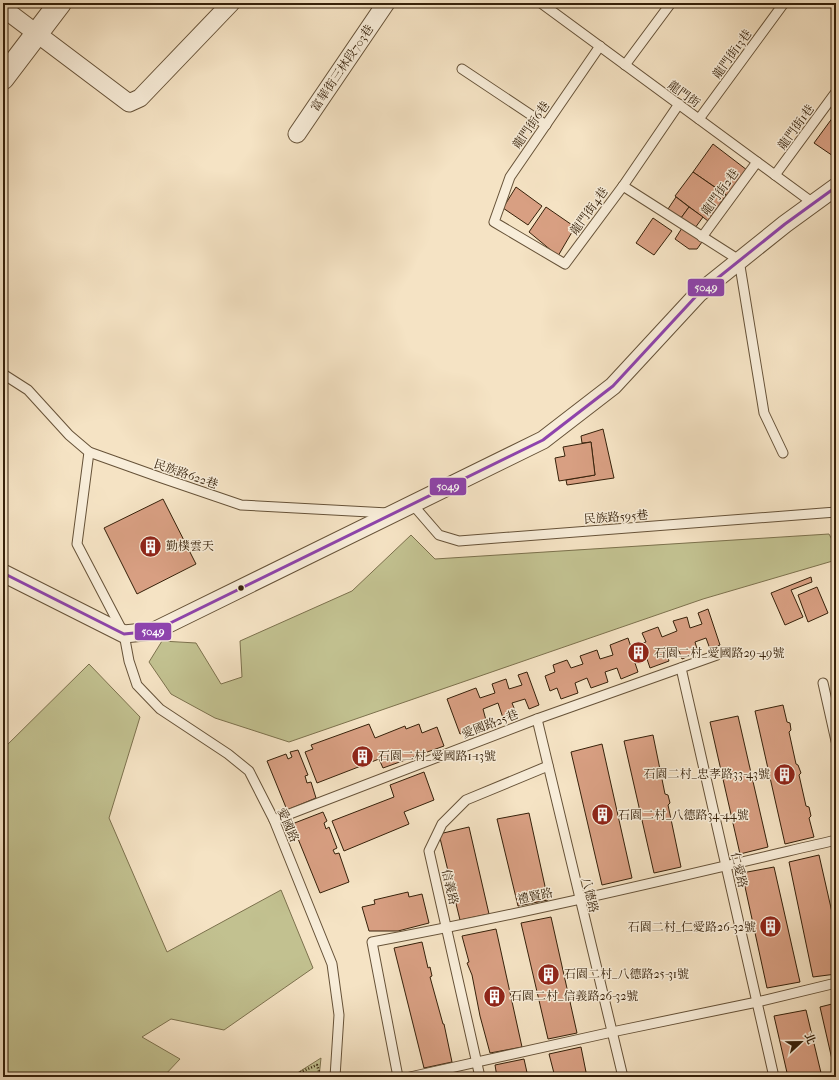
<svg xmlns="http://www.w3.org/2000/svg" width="839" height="1080" font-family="'IM FELL French Canon','Noto Serif TC',serif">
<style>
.green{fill:#c2c190;stroke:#7c714d}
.building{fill:#d89f82;stroke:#36210a}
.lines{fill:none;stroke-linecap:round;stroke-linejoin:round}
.service-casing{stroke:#665238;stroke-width:11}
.minor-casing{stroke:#665238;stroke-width:19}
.tertiary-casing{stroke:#665238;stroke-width:24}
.path{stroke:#36210a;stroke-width:2.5;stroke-dasharray:1 2;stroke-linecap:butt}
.service{stroke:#f8edd9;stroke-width:9}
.minor{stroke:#f8edd9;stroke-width:17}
.tertiary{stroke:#f8edd9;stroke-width:22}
.bus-1-casing{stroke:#f8edd9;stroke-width:6}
.bus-1{stroke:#8e44ad;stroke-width:3}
.bus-dot{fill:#36210a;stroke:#f8edd9;stroke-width:1.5}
.labels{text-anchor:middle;stroke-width:3;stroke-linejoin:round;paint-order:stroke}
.street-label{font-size:12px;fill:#36210a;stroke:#f8edd9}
.poi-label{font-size:12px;fill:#36210a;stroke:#f8edd9;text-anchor:start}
.line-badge{stroke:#f8edd9;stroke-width:1.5}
.badge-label{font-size:11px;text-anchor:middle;font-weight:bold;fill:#fff}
</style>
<rect width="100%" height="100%" fill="#f5e3c4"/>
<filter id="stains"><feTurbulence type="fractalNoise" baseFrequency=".005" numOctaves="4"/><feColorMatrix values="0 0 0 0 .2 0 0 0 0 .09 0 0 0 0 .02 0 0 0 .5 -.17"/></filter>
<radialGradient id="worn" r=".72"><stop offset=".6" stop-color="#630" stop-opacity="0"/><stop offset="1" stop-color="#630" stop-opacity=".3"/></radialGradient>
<!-- green -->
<g class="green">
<path d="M 829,534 L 836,547 L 836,560 L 703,599 L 289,742 L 215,718 L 171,694 L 149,662 L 162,641 L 196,643 L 221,684 L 242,677 L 240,641 L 352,591 L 411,535 L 435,559 Z"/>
<path d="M 89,664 L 140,717 L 109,818 L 167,952 L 281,890 L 313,968 L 224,1030 L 171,1019 L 142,1037 L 180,1059 L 163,1077 L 3,1077 L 3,749 Z"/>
<path d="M 321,1058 L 319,1077 L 291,1077 Z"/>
</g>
<!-- building -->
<g class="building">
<path d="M 836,113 L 836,158 L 814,143 Z"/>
<path d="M 713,144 L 747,170 L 728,196 L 693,172 Z"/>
<path d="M 693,172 L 726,195 L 708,221 L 675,196 Z"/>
<path d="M 516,187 L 542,206 L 528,225 L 503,208 Z"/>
<path d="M 676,197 L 689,207 L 681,218 L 668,209 Z"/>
<path d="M 546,207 L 575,227 L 558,256 L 529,232 Z"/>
<path d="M 689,207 L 703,217 L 695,228 L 681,218 Z"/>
<path d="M 653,218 L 672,231 L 654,255 L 636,243 Z"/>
<path d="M 682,228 L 702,242 L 697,249 L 689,249 L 675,239 Z"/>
<path d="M 603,429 L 614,478 L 567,485 L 566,480 L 595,475 L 591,442 L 582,443 L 581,436 Z"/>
<path d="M 591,442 L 595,475 L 559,481 L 555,458 L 565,456 L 563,447 Z"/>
<path d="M 163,499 L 196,564 L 137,594 L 104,528 Z"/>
<path d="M 811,577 L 812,582 L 791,590 L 803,617 L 785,625 L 771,593 Z"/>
<path d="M 817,587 L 828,613 L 808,622 L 798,595 Z"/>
<path d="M 708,609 L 720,645 L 710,649 L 706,638 L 695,642 L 698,652 L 682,659 L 677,646 L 665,651 L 669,661 L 650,668 L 646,656 L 634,660 L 638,672 L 621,679 L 617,668 L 605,672 L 608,682 L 591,688 L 587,678 L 575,683 L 578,693 L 561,699 L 557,688 L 550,691 L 545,676 L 555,672 L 553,665 L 567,660 L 571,668 L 583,664 L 580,656 L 597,650 L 600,659 L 613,655 L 610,645 L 628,638 L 631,647 L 646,642 L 642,633 L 658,627 L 662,637 L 677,631 L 673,621 L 687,617 L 690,628 L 702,624 L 698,613 Z"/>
<path d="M 527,672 L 539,705 L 529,709 L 525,699 L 512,703 L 516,713 L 503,718 L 498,703 L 483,709 L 487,724 L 460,734 L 447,699 L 476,688 L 480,698 L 495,693 L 492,684 L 506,679 L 509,689 L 522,685 L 518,675 Z"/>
<path d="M 783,705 L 787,722 L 790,723 L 791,730 L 789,732 L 796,764 L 798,765 L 801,773 L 799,775 L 806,806 L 809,807 L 811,816 L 809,818 L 814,837 L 785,844 L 755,711 Z"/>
<path d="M 738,716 L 768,847 L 740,854 L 710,722 Z"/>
<path d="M 369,724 L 375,738 L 405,726 L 406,729 L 419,724 L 422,733 L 437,727 L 444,746 L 383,768 L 379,759 L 317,783 L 305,752 L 313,749 L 311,745 Z"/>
<path d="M 653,735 L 665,794 L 668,795 L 670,803 L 668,805 L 681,867 L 654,873 L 624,741 Z"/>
<path d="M 602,744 L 632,878 L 602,885 L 571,752 Z"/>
<path d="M 298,750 L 308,775 L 305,776 L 307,783 L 311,782 L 316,798 L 287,810 L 267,761 L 286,754 L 288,759 L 292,757 L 290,752 Z"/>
<path d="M 424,772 L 434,800 L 404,812 L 409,824 L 344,851 L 332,821 L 394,797 L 390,785 Z"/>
<path d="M 323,812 L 327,821 L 324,823 L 326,829 L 329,827 L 337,848 L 333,850 L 335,854 L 339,853 L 349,882 L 320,893 L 292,824 Z"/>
<path d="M 529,813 L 548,900 L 518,906 L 497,819 Z"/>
<path d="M 469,827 L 489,914 L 460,920 L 439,834 Z"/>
<path d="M 819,855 L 836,930 L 836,974 L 813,977 L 789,862 Z"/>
<path d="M 774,867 L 800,982 L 767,988 L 742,873 Z"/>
<path d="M 408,892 L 409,897 L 422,894 L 429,923 L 398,931 L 369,931 L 362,907 L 375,904 L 374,900 Z"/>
<path d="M 551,917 L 577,1033 L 548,1039 L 521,923 Z"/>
<path d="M 496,929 L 522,1047 L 490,1053 L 480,1016 L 472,975 L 467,963 L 469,962 L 462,936 Z"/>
<path d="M 422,942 L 428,968 L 430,967 L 432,976 L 430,977 L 443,1024 L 444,1024 L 452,1062 L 424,1068 L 394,948 Z"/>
<path d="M 836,1003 L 836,1077 L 820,1007 Z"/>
<path d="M 806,1010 L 822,1077 L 788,1077 L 774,1016 Z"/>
<path d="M 581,1047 L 587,1077 L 555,1077 L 549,1054 Z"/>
<path d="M 524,1059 L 528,1077 L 497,1077 L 495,1065 Z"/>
</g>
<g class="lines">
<defs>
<g id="service">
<path d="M 541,3 L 813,203"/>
<path d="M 600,46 L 510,177 L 494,222 L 565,264 L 623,186 L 679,104"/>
<path d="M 625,65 L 671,3"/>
<path d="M 462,69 L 546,125"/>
<path d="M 699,119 L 784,3"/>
<path d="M 775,175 L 836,92"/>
<path d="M 623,186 L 739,260 L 764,413 L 783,453"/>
<path d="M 702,237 L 757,162"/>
<path d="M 3,374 L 28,390 L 69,435 L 89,452 L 159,477 L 241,505 L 388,513"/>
<path d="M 89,452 L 77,544 L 124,634 L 129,661 L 137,685 L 160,709 L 228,754 L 249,771 L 274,820 L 332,964 L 339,1015 L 335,1077"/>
<path d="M 413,505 L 439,535 L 459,541 L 836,512"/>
<path d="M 681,668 L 774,1077"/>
<path d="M 823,683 L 836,741"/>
<path d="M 537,719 L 623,1077"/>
<path d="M 274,820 L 537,719 L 717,655"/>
<path d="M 398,1077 L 372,942 C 528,913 682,876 836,840"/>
<path d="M 410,1077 L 612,1032 L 757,1002 L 836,983"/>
<path d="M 480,1077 L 429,851 L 442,824 L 466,800 L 548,766"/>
</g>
<g id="minor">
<path d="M 3,8 L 129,103 L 140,98 L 231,3"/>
<path d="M 297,134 L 386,3"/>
<path d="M 3,573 L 124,634 L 154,631 L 543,440 L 613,386 L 699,293 L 785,224 L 836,187"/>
</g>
<path id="tertiary" d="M 3,78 L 60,3"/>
</defs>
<!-- service casing -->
<use href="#service" class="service-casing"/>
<!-- minor casing -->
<use href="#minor" class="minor-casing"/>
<!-- tertiary casing -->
<use href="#tertiary" class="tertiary-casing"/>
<!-- path -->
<path class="path" d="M 289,1077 L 317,1065 L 320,1075"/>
<!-- service -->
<use href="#service" class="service"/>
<!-- minor -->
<use href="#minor" class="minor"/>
<!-- tertiary -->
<use href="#tertiary" class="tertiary"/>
<defs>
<path id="bus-1" d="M 3,573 L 124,634 L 154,631 L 543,440 L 613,386 L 699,293 L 785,224 L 836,187"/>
</defs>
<!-- bus-1 casing -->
<use href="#bus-1" class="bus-1-casing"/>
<!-- bus-1 -->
<use href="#bus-1" class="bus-1"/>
</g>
<!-- icons -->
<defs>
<symbol id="building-disc" viewBox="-11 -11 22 22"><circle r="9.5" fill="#8f2418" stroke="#f8edd9"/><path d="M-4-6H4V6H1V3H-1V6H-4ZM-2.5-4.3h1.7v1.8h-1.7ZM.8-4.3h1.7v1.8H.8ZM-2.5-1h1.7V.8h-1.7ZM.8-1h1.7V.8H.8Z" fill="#fff"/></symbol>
</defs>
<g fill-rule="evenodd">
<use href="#building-disc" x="138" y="534" width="25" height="25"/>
<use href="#building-disc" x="626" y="640" width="25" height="25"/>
<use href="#building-disc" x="350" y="744" width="25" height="25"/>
<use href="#building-disc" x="772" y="762" width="25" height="25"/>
<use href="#building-disc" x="590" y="802" width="25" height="25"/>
<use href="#building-disc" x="758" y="914" width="25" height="25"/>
<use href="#building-disc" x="536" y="962" width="25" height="25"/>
<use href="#building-disc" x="482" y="984" width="25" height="25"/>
</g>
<!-- markers -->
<circle class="bus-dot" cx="241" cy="588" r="3.5"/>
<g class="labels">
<!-- street labels -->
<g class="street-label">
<text transform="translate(732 54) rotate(-54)" y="4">龍門街13巷</text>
<text transform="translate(342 68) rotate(-56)" y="4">富華街三林段703巷</text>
<text transform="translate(684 94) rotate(36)" y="4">龍門街</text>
<text transform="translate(531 125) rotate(-55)" y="4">龍門街6巷</text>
<text transform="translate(796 127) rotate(-54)" y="4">龍門街1巷</text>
<text transform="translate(720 192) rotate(-54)" y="4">龍門街2巷</text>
<text transform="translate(589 211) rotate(-54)" y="4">龍門街4巷</text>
<text transform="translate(186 474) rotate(19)" y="4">民族路622巷</text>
<text transform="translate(616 517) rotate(-4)" y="4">民族路595巷</text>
<text transform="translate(490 724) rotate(-21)" y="4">愛國路25巷</text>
<text transform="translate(288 825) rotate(67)" y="4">愛國路</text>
<text transform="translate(739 870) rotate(77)" y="4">仁愛路</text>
<text transform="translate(450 887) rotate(77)" y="4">信義路</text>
<text transform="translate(590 895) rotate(77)" y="4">八德路</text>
<text transform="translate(535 896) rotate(-12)" y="4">禮賢路</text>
</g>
<!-- poi labels -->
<g class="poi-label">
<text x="166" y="550">勤樸雲天</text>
<text x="654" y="657">石園二村_愛國路29-49號</text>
<text x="378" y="760">石園二村_愛國路1-13號</text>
<text x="770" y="778" text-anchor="end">石園二村_忠孝路33-43號</text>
<text x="618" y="819">石園二村_八德路34-44號</text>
<text x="756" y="931" text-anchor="end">石園二村_仁愛路26-32號</text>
<text x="564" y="978">石園二村_八德路25-31號</text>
<text x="510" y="1000">石園二村_信義路26-32號</text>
</g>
</g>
<g class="line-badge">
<rect x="687" y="278" width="38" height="19" rx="4" fill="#8e44ad"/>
<rect x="429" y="477" width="38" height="19" rx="4" fill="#8e44ad"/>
<rect x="134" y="622" width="38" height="19" rx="4" fill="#8e44ad"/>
</g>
<g class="badge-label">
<text x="706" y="291">5049</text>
<text x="448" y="490">5049</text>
<text x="153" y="635">5049</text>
</g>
<!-- margin -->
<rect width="839" height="1080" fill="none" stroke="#f5e3c4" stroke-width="16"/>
<rect x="4" y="4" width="831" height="1072" fill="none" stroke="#36210a" stroke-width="2"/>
<rect x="8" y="8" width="823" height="1064" fill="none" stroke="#36210a"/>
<!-- north arrow -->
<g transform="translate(801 1042) rotate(68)" stroke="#f8edd9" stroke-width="3" paint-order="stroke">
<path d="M0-3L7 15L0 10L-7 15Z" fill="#36210a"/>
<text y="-6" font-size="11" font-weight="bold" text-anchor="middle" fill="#36210a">北</text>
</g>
<rect width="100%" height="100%" filter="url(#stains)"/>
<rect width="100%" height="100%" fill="url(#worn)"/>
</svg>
